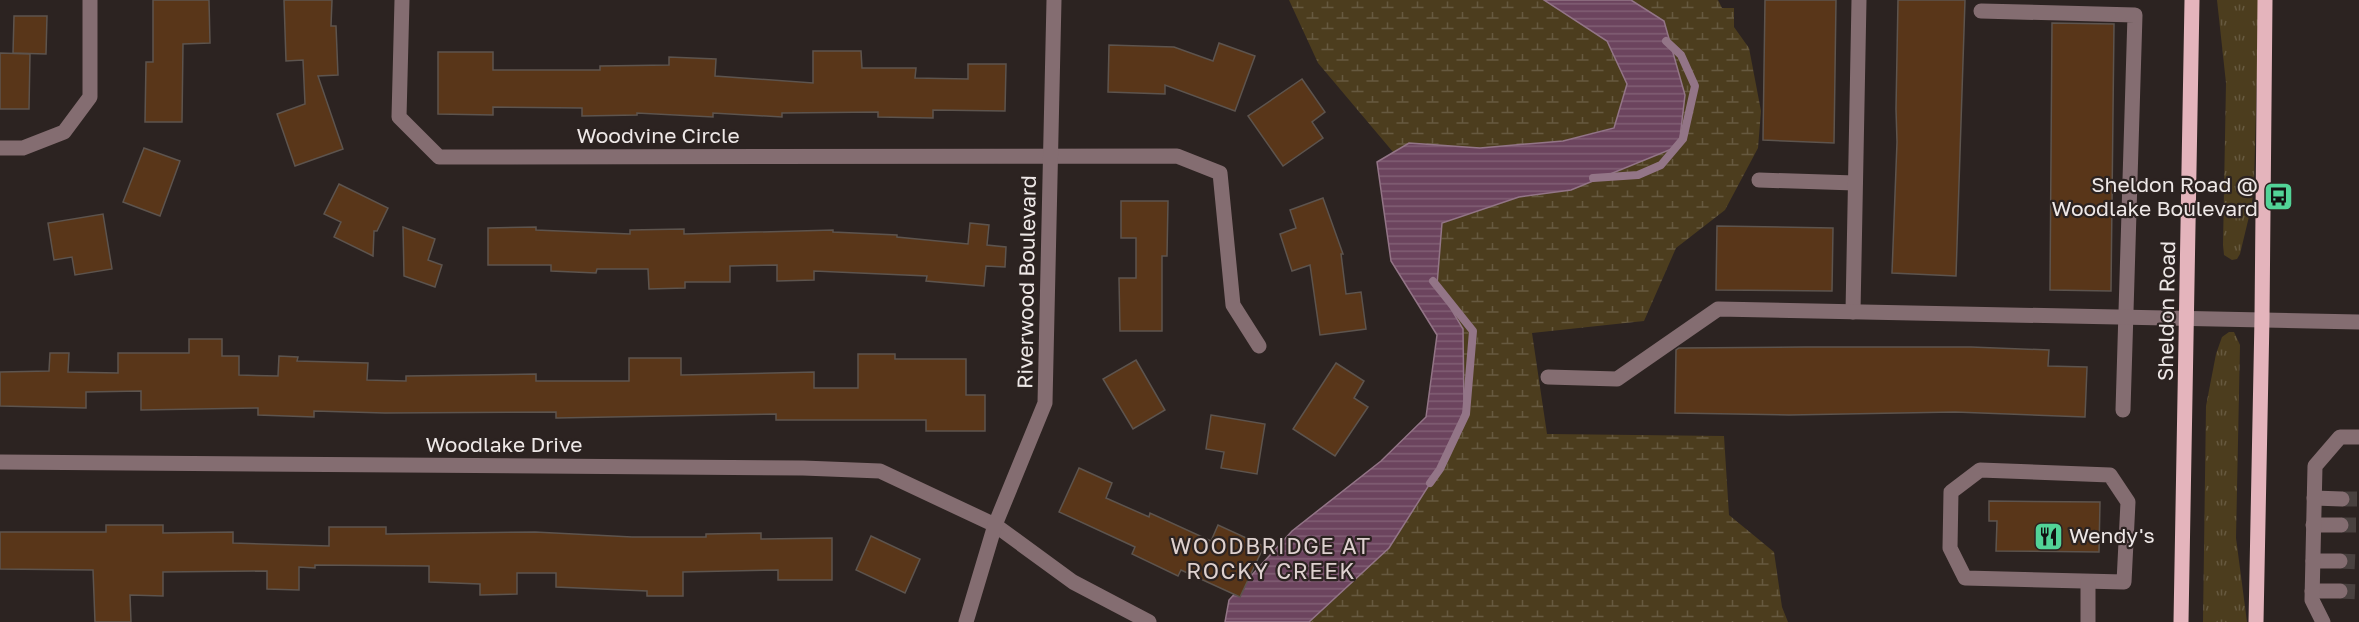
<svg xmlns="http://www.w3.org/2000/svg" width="2359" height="622" font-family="'Golos Text',sans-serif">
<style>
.grass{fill:url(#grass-tufts)}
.wetland{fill:url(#wetland-marsh)}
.water{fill:url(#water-rules);stroke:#937587;stroke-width:1.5}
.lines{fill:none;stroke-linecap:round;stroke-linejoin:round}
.stream{stroke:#937587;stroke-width:8}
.building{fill:#593619;stroke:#5d544e;stroke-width:1.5}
.minor-tunnel{stroke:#49413f;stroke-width:15;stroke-dasharray:15 8;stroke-linecap:butt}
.minor{stroke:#846d71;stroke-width:15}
.major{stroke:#e4b4bc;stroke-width:15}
.labels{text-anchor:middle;stroke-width:4.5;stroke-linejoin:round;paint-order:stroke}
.street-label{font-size:21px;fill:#eee8e7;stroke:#2c2321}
.poi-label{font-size:21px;fill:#eee8e7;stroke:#2c2321;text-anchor:end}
.neighbourhood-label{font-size:22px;letter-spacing:1.5px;fill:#ded1cf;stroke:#2c2321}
</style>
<defs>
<pattern id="grass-tufts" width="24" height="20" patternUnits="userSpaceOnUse" patternTransform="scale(1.5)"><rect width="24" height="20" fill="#4c3d1e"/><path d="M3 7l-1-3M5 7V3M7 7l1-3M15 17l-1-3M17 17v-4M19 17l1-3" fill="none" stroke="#66593f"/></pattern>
<pattern id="wetland-marsh" width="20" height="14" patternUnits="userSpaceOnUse" patternTransform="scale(1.5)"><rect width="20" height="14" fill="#4c3d1e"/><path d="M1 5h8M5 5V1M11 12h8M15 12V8" fill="none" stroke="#66593f"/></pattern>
<pattern id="water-rules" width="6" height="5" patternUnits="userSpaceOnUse" patternTransform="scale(1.5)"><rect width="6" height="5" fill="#6c445e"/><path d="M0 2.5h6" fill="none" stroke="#815f75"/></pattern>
</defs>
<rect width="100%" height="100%" fill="#2c2321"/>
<!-- grass -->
<g class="grass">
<path d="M 2217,0 L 2259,0 L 2254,182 L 2252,204 L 2240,254 L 2237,259 L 2232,260 L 2224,255 L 2223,245 L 2226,83 Z"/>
<path d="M 2229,332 L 2234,332 L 2240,345 L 2236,538 L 2247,622 L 2203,622 L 2206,406 L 2216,354 L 2222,337 Z"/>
</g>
<!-- wetland -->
<g class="wetland">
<path d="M 1289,0 L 1544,0 L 1607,41 L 1627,84 L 1615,127 L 1563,141 L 1480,148 L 1409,143 L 1393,152 L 1318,63 Z"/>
<path d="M 1631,0 L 1718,0 L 1722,8 L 1734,8 L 1734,27 L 1749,48 L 1761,111 L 1758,148 L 1725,210 L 1676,248 L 1644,321 L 1532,333 L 1547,434 L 1724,436 L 1729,515 L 1774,552 L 1782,607 L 1788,622 L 1309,622 L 1389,548 L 1463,329 L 1437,285 L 1442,223 L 1519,197 L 1571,190 L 1679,146 L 1664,21 Z"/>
</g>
<!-- water -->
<path class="water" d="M 1544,0 L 1631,0 L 1664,21 L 1685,95 L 1679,146 L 1571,190 L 1519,197 L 1442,223 L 1437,285 L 1463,329 L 1464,410 L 1445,460 L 1389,548 L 1309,622 L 1225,622 L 1229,600 L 1292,531 L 1381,461 L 1426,417 L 1437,335 L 1391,261 L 1377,162 L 1409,143 L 1480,148 L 1563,141 L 1614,128 L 1627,84 L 1607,41 Z"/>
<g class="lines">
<!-- stream -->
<g class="stream">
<path d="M 1593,178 L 1638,175 L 1661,165 L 1683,139 L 1695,86 L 1681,55 L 1666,41"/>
<path d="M 1430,483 L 1440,469 L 1466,414 L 1473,331 L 1433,281"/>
</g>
</g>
<!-- building -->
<g class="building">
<path d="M 153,0 L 209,0 L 210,43 L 183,44 L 182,122 L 145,122 L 146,62 L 153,62 Z"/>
<path d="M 284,0 L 332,0 L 331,26 L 336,26 L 338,75 L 318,76 L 343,149 L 295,166 L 277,114 L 305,104 L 303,60 L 286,61 Z"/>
<path d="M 1765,0 L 1836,0 L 1834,143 L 1763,140 Z"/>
<path d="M 1898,0 L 1965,0 L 1956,276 L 1892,273 L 1897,142 L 1896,109 Z"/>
<path d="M 14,16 L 47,16 L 46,54 L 13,53 Z"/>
<path d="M 2052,23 L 2114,24 L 2111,291 L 2050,290 Z"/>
<path d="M 1219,43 L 1255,56 L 1235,111 L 1165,85 L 1165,94 L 1108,92 L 1109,45 L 1174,47 L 1213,61 Z"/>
<path d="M 813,51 L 861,51 L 862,68 L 916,68 L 915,78 L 968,79 L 968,64 L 1006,64 L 1005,111 L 933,110 L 933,118 L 878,117 L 878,112 L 782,113 L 782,117 L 713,113 L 713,117 L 637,113 L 637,115 L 582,116 L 582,108 L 493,107 L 493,115 L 438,114 L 438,52 L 493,52 L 493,70 L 600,70 L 600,66 L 669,65 L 669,57 L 716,59 L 715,76 L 813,83 Z"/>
<path d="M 0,53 L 30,54 L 29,109 L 0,109 Z"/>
<path d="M 1302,79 L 1325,112 L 1312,122 L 1323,138 L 1283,166 L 1248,116 Z"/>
<path d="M 144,148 L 180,161 L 160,216 L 123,202 Z"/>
<path d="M 339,184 L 388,208 L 377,231 L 374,231 L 373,256 L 334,237 L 341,222 L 324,214 Z"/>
<path d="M 1323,198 L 1343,254 L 1341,254 L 1346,294 L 1361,292 L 1366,329 L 1320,335 L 1310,265 L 1292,271 L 1280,234 L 1296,228 L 1290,210 Z"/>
<path d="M 1121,201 L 1168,201 L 1167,256 L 1162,256 L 1162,331 L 1120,331 L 1119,278 L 1136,278 L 1136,238 L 1121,238 Z"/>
<path d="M 103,214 L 112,269 L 75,275 L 72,257 L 54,260 L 48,223 Z"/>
<path d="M 970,223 L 989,225 L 987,245 L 1006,247 L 1005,267 L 986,266 L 984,286 L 926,281 L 927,276 L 814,271 L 814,280 L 777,281 L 777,265 L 730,266 L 730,282 L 685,282 L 685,288 L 649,289 L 648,269 L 597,269 L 596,273 L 551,271 L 551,265 L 488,265 L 488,228 L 536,227 L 536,230 L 630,234 L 630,230 L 684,229 L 684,234 L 833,230 L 833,232 L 897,235 L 897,237 L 968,244 Z"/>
<path d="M 1717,226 L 1833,228 L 1832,291 L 1716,290 Z"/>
<path d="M 403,227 L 435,239 L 428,260 L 442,265 L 435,287 L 404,276 Z"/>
<path d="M 189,339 L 222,339 L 222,356 L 239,356 L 239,375 L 278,376 L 279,356 L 298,357 L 297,361 L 368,363 L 367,380 L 406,381 L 406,376 L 536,374 L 536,381 L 629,381 L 629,358 L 681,358 L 681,375 L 814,372 L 814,388 L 858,388 L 858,354 L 895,354 L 895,359 L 966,359 L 966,395 L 985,395 L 985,431 L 926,431 L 926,420 L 776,420 L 776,414 L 556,418 L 556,412 L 385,413 L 314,411 L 314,417 L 258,415 L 258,408 L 141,410 L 141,391 L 86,392 L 86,408 L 0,406 L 0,372 L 49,371 L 50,353 L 69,353 L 68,372 L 118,373 L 118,353 L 189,353 Z"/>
<path d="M 1805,347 L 1971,347 L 2049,350 L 2048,366 L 2087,367 L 2085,417 L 1955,412 L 1789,415 L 1675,413 L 1676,350 L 1679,348 Z"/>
<path d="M 1136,360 L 1165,410 L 1133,429 L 1103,379 Z"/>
<path d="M 1336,363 L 1364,381 L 1354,398 L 1368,407 L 1335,456 L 1293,429 Z"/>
<path d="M 1211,415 L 1265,424 L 1257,474 L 1221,468 L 1224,452 L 1206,449 Z"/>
<path d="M 1079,468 L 1112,483 L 1106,498 L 1149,517 L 1150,513 L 1211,541 L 1218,525 L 1264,546 L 1240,597 L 1181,570 L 1178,576 L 1132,554 L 1135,547 L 1059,512 Z"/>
<path d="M 1989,501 L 2100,502 L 2099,552 L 1996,551 L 1997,521 L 1989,521 Z"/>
<path d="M 106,525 L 163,525 L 163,533 L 233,532 L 233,543 L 329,546 L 329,527 L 386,527 L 386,534 L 535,532 L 632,537 L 706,537 L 706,534 L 761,533 L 761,539 L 832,538 L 832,580 L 778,580 L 778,570 L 683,572 L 683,596 L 647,596 L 647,591 L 556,587 L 556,573 L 517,573 L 517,594 L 480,595 L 480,584 L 429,582 L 429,566 L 315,565 L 315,568 L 299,567 L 299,590 L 267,589 L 267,571 L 163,572 L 163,596 L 130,595 L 131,622 L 95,622 L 93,570 L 0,569 L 0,532 L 106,532 Z"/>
<path d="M 871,536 L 920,559 L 905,593 L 856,570 Z"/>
</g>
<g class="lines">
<!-- minor-tunnel -->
<g class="minor-tunnel">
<path d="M 2342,499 L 2359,499"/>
<path d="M 2341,525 L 2359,525"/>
<path d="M 2340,561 L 2359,562"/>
<path d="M 2340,591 L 2359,592"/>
</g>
<!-- minor -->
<g class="minor">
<path d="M 402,0 L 399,117 L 439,157 L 1177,156 L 1220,173 L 1233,305 L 1259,346"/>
<path d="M 1981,11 L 2135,15 L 2123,410"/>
<path d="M 0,148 L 23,148 L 64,132 L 90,97 L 90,0"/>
<path d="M 1759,180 L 1855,183"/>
<path d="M 1853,312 L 1859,0"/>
<path d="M 1548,377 L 1617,379 L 1718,309 L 2359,322"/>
<path d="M 0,462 L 803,468 L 880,471 L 995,525 L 1073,582 L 1149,622"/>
<path d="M 1980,470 L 2110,475 L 2128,502 L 2124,582 L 1965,578 L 1950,548 L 1951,492 Z"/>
<path d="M 2314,498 L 2342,499"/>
<path d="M 2313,525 L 2341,525"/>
<path d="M 2313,561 L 2340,561"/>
<path d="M 2312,591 L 2340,591"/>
<path d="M 966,622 L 995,525 L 1045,403 L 1054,0"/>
<path d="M 2088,622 L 2088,582"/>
<path d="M 2323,622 L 2312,600 L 2315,466 L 2340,437 L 2359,437"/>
</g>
<!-- major -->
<g class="major">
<path d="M 2181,622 L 2192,0"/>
<path d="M 2256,622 L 2262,318 L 2265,0"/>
</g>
</g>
<!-- icons -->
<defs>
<symbol id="bus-square" viewBox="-11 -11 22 22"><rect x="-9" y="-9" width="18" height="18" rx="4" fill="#52d397" stroke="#2c2321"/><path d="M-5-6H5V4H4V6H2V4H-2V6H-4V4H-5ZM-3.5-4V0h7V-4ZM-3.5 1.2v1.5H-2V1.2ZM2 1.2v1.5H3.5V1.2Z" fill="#111"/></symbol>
<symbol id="restaurant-square" viewBox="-11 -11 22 22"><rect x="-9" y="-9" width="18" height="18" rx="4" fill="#52d397" stroke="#2c2321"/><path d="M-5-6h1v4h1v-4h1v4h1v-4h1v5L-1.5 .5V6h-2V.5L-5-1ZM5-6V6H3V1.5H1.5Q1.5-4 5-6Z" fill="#111"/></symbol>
</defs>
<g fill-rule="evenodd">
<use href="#bus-square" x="2262" y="180" width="33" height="33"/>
<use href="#restaurant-square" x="2032" y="520" width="33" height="33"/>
</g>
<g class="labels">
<!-- street labels -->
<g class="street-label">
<text x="658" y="143">Woodvine Circle</text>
<text transform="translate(1027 282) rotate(-89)" y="7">Riverwood Boulevard</text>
<text transform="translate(2167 311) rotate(-89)" y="7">Sheldon Road</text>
<text x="504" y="452">Woodlake Drive</text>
</g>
<!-- poi labels -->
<g class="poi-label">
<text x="2258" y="192">Sheldon Road @<tspan x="2258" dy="24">Woodlake Boulevard</tspan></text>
<text x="2069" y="543" text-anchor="start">Wendy's</text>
</g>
<!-- neighbourhood labels -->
<g class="neighbourhood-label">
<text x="1271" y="554">WOODBRIDGE AT<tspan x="1271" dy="25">ROCKY CREEK</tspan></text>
</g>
</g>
</svg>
